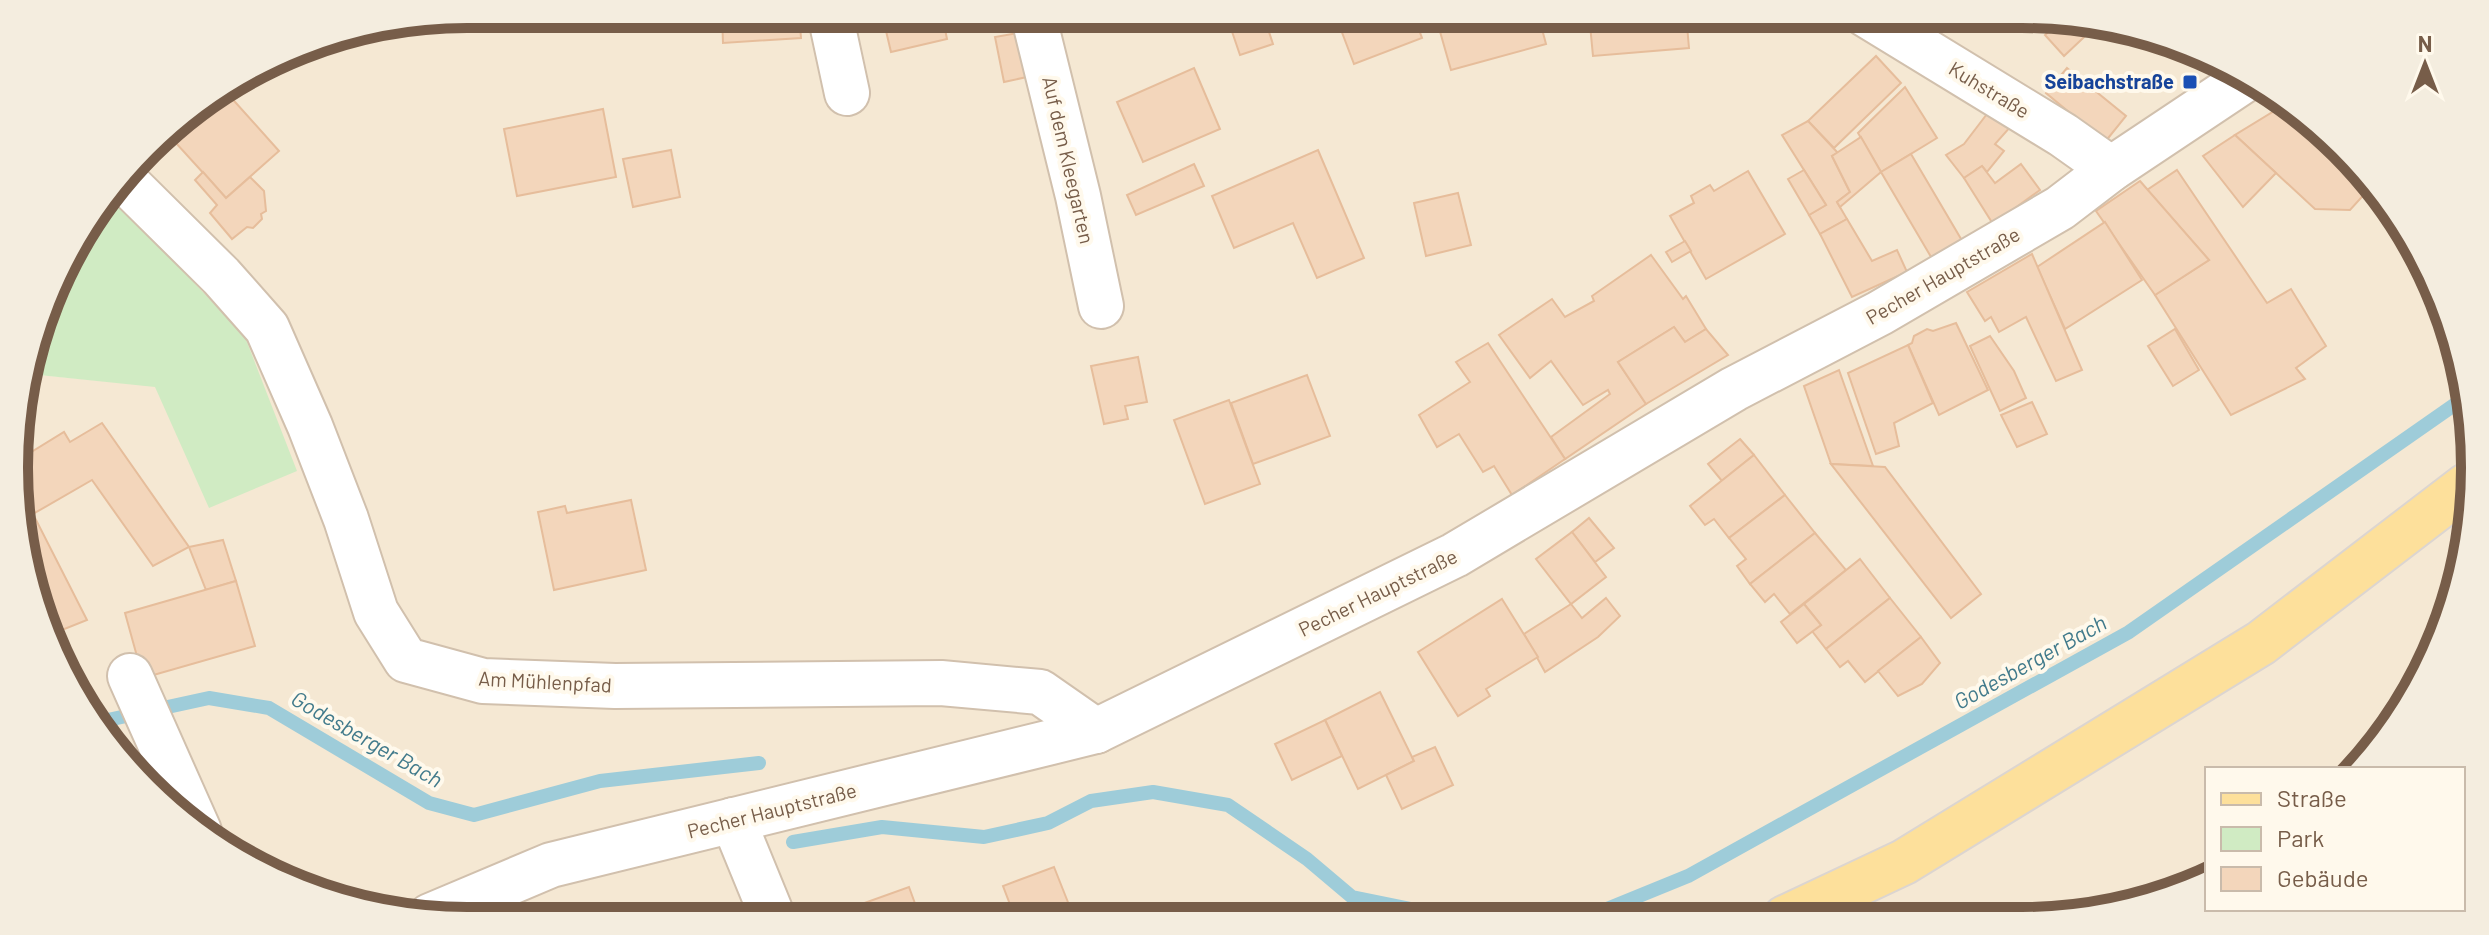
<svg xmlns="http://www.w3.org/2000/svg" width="2489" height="935" font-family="Barlow,sans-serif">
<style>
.residential{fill:#f5e8d3}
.green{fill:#d0ebc3}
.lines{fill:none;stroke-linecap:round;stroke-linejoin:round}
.stream{stroke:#9eccd9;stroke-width:14}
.building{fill:#f3d6bb;stroke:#e6bd9b;stroke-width:2}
.minor-casing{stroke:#d1c0ad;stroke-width:48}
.major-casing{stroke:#dcd5d0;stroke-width:48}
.minor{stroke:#fff;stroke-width:44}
.major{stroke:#fde09b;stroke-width:44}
.transit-dot{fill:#1a4fb4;stroke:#fff9ec;stroke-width:3}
.labels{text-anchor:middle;stroke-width:8;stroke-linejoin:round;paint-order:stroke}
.transit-label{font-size:20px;font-weight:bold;fill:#164399;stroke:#fff9ec;text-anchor:end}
.street-label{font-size:20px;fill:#775d49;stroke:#fff9ec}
.water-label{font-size:22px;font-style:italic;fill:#417a8b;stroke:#fff9ec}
.rim{fill:none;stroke:#775d49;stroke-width:10}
</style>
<rect width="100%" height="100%" fill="#fdf5e5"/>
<!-- residential -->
<path class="residential" d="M 468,14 L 2021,14 L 2139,30 L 2298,108 L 2414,241 L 2471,409 L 2459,585 L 2414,695 L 2353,769 L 2207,769 L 2207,879 L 2081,917 L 468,921 L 350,905 L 192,828 L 90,719 L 23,556 L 18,408 L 29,374 L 155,386 L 112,195 L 169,126 L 321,38 Z"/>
<!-- green -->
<path class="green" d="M 112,195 L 245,337 L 297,471 L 209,508 L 155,387 L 29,374 L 75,241 Z"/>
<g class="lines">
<!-- stream -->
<g class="stream">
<path d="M 94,723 L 209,698 L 269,708 L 429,803 L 474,815 L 600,781 L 759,763"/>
<path d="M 793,842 L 882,827 L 984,837 L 1048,823 L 1091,801 L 1153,792 L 1228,805 L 1307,859 L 1352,897 L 1460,919"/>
<path d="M 1585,918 L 1688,876 L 2129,632 L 2467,396"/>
</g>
</g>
<!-- building -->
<g class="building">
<path d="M 722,14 L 799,14 L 801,38 L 723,43 Z"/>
<path d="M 882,14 L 942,14 L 947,39 L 891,52 Z"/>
<path d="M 1226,14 L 1263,14 L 1273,44 L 1240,55 Z"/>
<path d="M 1335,14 L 1413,14 L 1422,38 L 1354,64 Z"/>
<path d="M 1435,14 L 1466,14 L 1468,21 L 1493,14 L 1538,14 L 1546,44 L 1451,70 Z"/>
<path d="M 1589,14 L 1686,14 L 1689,48 L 1593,56 Z"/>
<path d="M 2062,19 L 2098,24 L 2064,56 L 2045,35 Z"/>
<path d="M 1018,33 L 1027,77 L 1004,82 L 995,37 Z"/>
<path d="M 1876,56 L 1901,83 L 1834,148 L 1808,121 Z"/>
<path d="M 1194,68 L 1220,129 L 1143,162 L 1117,102 Z"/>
<path d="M 2067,68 L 2126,116 L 2105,142 L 2046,93 Z"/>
<path d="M 1905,87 L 1937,138 L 1881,172 L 1858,133 Z"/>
<path d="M 227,93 L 279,151 L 226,198 L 165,131 Z"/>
<path d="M 2273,97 L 2298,108 L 2326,140 L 2326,141 Z"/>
<path d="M 2284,105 L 2328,143 L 2369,189 L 2350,210 L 2315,209 L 2235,135 Z"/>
<path d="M 603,109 L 616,177 L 517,196 L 504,129 Z"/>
<path d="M 1990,110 L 2012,125 L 1995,144 L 2004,151 L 1987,172 L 1982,166 L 1964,178 L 1946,155 L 1964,144 Z"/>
<path d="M 1808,121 L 1838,153 L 1832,156 L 1850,192 L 1837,202 L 1847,219 L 1820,234 L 1809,215 L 1826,205 L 1782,135 Z"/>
<path d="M 2235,135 L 2276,173 L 2243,207 L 2203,156 Z"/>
<path d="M 1861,137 L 1881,172 L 1840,207 L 1837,202 L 1850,192 L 1832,156 Z"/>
<path d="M 671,150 L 680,197 L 633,207 L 623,159 Z"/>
<path d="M 1318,150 L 1364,258 L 1317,278 L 1293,223 L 1234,248 L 1212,196 Z"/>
<path d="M 1911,154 L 1964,244 L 1934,262 L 1881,172 Z"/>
<path d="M 1194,164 L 1204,186 L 1136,215 L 1127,195 Z"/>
<path d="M 2021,164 L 2040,190 L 1993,224 L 1964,178 L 1982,166 L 1995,183 Z"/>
<path d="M 1804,170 L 1826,205 L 1809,215 L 1788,179 Z"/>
<path d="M 2177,170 L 2267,303 L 2291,289 L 2326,346 L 2296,368 L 2305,379 L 2231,415 L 2155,295 L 2209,260 L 2147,190 Z"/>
<path d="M 1748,171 L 1785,234 L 1706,279 L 1670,216 L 1694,203 L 1691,196 L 1710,185 L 1714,191 Z"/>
<path d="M 203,172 L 226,198 L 250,177 L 264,191 L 266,211 L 261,214 L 262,219 L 253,228 L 247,227 L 232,239 L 210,213 L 217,205 L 195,180 Z"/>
<path d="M 2140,181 L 2209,260 L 2155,295 L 2096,211 Z"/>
<path d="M 1458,193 L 1471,245 L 1426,256 L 1414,203 Z"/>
<path d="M 1847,219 L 1872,261 L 1897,250 L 1907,272 L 1852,297 L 1820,234 Z"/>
<path d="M 2105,222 L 2142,280 L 2065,329 L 2037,267 Z"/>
<path d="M 1685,241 L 1691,251 L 1672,262 L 1666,252 Z"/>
<path d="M 2032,254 L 2082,370 L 2056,381 L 2026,317 L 1999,332 L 1991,317 L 1985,321 L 1967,292 Z"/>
<path d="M 1651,255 L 1683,299 L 1686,296 L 1706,329 L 1685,342 L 1674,327 L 1618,362 L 1646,404 L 1565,459 L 1551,437 L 1610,394 L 1608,390 L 1583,405 L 1551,361 L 1530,378 L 1499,335 L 1552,299 L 1565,317 L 1594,301 L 1592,296 Z"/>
<path d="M 1956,323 L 1988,390 L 1939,415 L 1908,345 L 1912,343 L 1914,336 L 1927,329 L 1933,331 Z"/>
<path d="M 1674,327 L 1685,342 L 1706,329 L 1728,355 L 1646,404 L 1618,362 Z"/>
<path d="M 2175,329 L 2199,370 L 2173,386 L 2148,346 Z"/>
<path d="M 1990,336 L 2014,371 L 2026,398 L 2000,411 L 1970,346 Z"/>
<path d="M 1488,343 L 1565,459 L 1512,495 L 1494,466 L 1483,472 L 1459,434 L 1437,447 L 1419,415 L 1470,382 L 1456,362 Z"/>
<path d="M 1908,345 L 1933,403 L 1894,423 L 1899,446 L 1876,454 L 1848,373 Z"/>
<path d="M 1138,357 L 1147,402 L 1125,406 L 1128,419 L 1104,424 L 1091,366 Z"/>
<path d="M 1839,370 L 1873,466 L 1831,464 L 1804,386 Z"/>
<path d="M 1307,375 L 1330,436 L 1253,464 L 1231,403 Z"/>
<path d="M 1229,400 L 1260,484 L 1205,504 L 1174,420 Z"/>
<path d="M 2032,402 L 2047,434 L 2017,447 L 2001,415 Z"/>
<path d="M 102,423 L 189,547 L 153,566 L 92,480 L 33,514 L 87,620 L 62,630 L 23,554 L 20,459 L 64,432 L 70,442 Z"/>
<path d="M 1740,439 L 1754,455 L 1722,481 L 1708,464 Z"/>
<path d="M 1754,455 L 1785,495 L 1729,538 L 1714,519 L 1705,525 L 1690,506 Z"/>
<path d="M 1831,464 L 1885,467 L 1981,594 L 1951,618 Z"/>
<path d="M 1785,495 L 1815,533 L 1750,584 L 1737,566 L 1746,559 L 1729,538 Z"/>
<path d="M 631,500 L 646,570 L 554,590 L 538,512 L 565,506 L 567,513 Z"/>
<path d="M 1589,518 L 1614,548 L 1595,562 L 1572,532 Z"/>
<path d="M 1572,532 L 1606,577 L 1571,604 L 1536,559 Z"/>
<path d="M 1815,533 L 1846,570 L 1790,614 L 1774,594 L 1765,602 L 1750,584 Z"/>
<path d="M 223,540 L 236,581 L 206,590 L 189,547 Z"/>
<path d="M 1860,559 L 1890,598 L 1826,649 L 1812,631 L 1821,625 L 1804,604 Z"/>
<path d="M 236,581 L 255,646 L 143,678 L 125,613 Z"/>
<path d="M 1606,598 L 1620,616 L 1598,637 L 1545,672 L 1524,634 L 1571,604 L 1582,618 Z"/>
<path d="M 1890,598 L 1921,637 L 1865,682 L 1848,661 L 1840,667 L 1826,649 Z"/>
<path d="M 1502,599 L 1538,657 L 1486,689 L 1490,696 L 1458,716 L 1418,652 Z"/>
<path d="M 1804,604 L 1821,625 L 1797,643 L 1781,622 Z"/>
<path d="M 1921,637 L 1940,663 L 1922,684 L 1898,696 L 1878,671 Z"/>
<path d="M 1380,692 L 1414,761 L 1358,789 L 1325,720 Z"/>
<path d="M 1325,720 L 1342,756 L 1292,780 L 1275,744 Z"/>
<path d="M 1435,747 L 1453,785 L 1402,809 L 1386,775 L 1414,761 L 1412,757 Z"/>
<path d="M 1054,867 L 1075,920 L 1016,920 L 1003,886 Z"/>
<path d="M 909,887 L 921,920 L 817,920 Z"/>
</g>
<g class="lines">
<defs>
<g id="minor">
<path d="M 830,14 L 847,93"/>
<path d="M 1033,14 L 1078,196 L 1101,306"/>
<path d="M 1865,14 L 2063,135 L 2111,169"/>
<path d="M 124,180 L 221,276 L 267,328 L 310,426 L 346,519 L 376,612 L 406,660 L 483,681 L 615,686 L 941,683 L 1040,692 L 1096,731"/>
<path d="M 130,676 L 199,831"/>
<path d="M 733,820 L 774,920"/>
<path d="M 430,916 L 551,865 L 1096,731 L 1455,555 L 1734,389 L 1880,313 L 2060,208 L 2111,169 L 2243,81"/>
</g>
<path id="major" d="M 1785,918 L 1904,862 L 2261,643 L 2466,486"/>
</defs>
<!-- minor casing -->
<use href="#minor" class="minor-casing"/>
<!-- major casing -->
<use href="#major" class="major-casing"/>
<!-- minor -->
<use href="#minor" class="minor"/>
<!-- major -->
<use href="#major" class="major"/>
</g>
<!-- markers -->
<rect class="transit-dot" x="2182" y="74" width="16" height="16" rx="4"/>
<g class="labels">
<!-- transit labels -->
<g class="transit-label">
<text x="2174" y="89">Seibachstraße</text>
</g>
<!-- street labels -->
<g class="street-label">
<text transform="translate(1989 90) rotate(31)" y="7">Kuhstraße</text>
<text transform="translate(1068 160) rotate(77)" y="7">Auf dem Kleegarten</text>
<text transform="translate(1943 276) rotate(-30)" y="7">Pecher Hauptstraße</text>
<text transform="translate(1378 593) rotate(-26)" y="7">Pecher Hauptstraße</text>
<text transform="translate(545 682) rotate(3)" y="7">Am Mühlenpfad</text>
<text transform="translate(772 811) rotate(-14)" y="7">Pecher Hauptstraße</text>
</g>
<!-- water labels -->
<g class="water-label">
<text transform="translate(2030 662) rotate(-29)" y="8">Godesberger Bach</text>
<text transform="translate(367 739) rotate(30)" y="8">Godesberger Bach</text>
</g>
</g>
<!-- crop -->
<path d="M0 0H2489V935H0ZM467 28H2022A439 439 0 0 1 2461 467V468A439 439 0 0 1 2022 907H467A439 439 0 0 1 28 468V467A439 439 0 0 1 467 28Z" fill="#f4eddf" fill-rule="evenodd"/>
<path class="rim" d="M467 28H2022A439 439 0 0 1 2461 467V468A439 439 0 0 1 2022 907H467A439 439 0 0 1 28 468V467A439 439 0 0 1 467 28Z"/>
<!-- legend -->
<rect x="2205" y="767" width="260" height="144" fill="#fff9ec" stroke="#c9bbab" stroke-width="2"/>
<rect x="2221" y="793" width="40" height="12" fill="#fde09b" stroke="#c9bbab" stroke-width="2"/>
<text x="2277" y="807" font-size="24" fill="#775d49">Straße</text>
<rect x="2221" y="827" width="40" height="24" fill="#d0ebc3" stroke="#c9bbab" stroke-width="2"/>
<text x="2277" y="847" font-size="24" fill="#775d49">Park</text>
<rect x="2221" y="867" width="40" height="24" fill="#f3d6bb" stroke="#c9bbab" stroke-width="2"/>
<text x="2277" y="887" font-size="24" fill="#775d49">Gebäude</text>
<!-- north arrow -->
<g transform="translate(2425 64)" stroke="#fff9ec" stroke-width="6" paint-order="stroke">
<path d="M0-6L14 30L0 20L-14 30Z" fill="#775d49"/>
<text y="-12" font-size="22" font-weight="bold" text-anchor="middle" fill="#775d49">N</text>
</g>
</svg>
